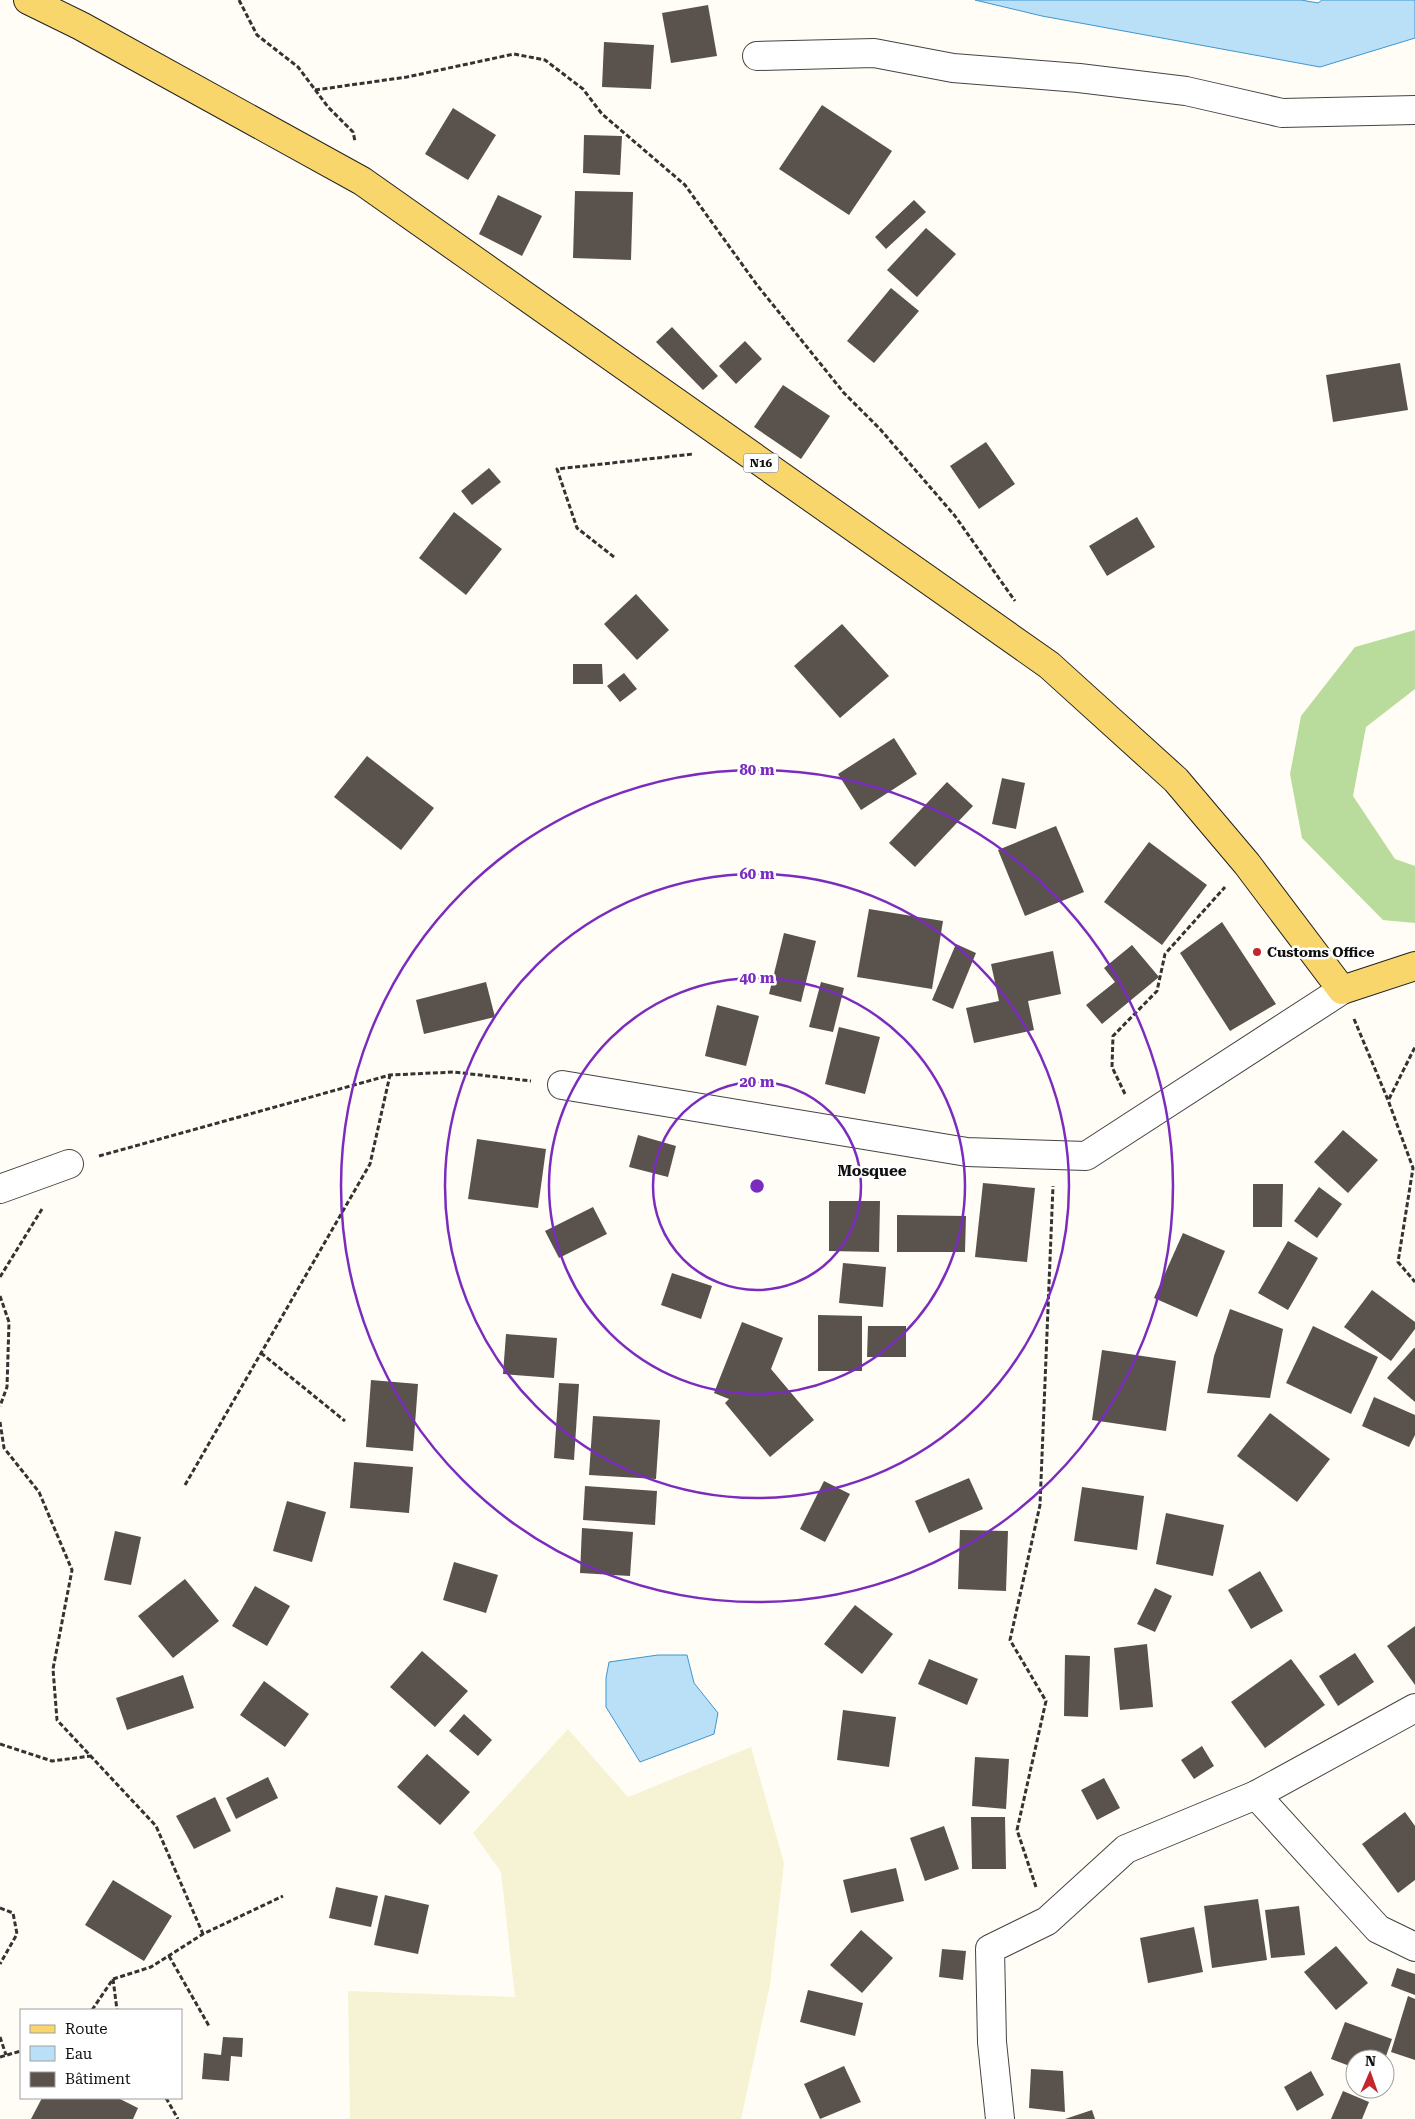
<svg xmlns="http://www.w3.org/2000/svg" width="1415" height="2119" font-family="'Roboto Serif',serif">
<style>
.farmland{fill:#f6f3d4}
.forest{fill:#b9dc9c}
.water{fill:#b9e0f7;stroke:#3f96cf}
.building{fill:#5a524d}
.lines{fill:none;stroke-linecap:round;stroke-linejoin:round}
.street-casing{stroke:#444;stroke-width:30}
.primary-casing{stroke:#222;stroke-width:30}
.path{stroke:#333;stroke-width:3;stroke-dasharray:5 2.5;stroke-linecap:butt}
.street{stroke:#fff;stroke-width:28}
.primary{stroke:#f9d66b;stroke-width:28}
.ring{fill:none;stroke:#7b2cbf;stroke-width:2.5}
.poi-dot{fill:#c4262e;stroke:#fff;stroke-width:2}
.labels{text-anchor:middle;stroke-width:5;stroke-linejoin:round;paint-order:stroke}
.shield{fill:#fff;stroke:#585858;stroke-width:1}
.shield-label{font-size:12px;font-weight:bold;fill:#111}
.poi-label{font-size:14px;font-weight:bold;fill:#111;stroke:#fff;text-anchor:start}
.neighbourhood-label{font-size:15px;font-weight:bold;fill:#111;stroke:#fff}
.centre{fill:#7b2cbf;stroke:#fff;stroke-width:2.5}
.ring-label{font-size:15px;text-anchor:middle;font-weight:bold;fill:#7b2cbf;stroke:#fff;stroke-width:5;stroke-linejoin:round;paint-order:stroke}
</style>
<rect width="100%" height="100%" fill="#fffdf5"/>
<!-- farmland -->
<path class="farmland" d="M 568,1729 L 628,1797 L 751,1747 L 784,1863 L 770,1985 L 741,2119 L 350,2119 L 348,1991 L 515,1997 L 501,1872 L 473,1833 Z"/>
<!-- forest -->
<path class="forest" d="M 1415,630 L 1415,689 L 1366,727 L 1353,796 L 1395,859 L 1415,866 L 1415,923 L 1383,920 L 1302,838 L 1290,774 L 1301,716 L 1355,647 Z"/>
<!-- water -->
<g class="water">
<path d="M 975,0 L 1301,0 L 1318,3 L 1322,0 L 1415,0 L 1415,38 L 1320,67 L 1042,16 Z"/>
<path d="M 658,1655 L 687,1655 L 694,1683 L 718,1713 L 714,1734 L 640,1762 L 606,1707 L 606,1678 L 609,1662 Z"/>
</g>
<!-- building -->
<g class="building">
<path d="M 708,5 L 717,56 L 671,63 L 662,13 Z"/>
<path d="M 604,42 L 654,45 L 651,89 L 602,87 Z"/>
<path d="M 822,105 L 892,151 L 849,215 L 779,169 Z"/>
<path d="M 453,108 L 496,135 L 468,180 L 425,154 Z"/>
<path d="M 584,135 L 622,136 L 620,175 L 583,173 Z"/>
<path d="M 575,191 L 633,192 L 631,260 L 573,258 Z"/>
<path d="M 498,195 L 542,216 L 522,256 L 479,234 Z"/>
<path d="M 914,200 L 926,212 L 886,249 L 875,237 Z"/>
<path d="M 926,228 L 956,254 L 917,297 L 887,270 Z"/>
<path d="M 891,288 L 919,311 L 874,363 L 847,341 Z"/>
<path d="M 672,327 L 718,376 L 703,390 L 656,342 Z"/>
<path d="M 745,341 L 762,359 L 736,384 L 719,366 Z"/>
<path d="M 1400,363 L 1408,410 L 1333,422 L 1326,375 Z"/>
<path d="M 783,385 L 830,416 L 801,459 L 754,427 Z"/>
<path d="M 986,442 L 1015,484 L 979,509 L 950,466 Z"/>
<path d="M 489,468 L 501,482 L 472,505 L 461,491 Z"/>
<path d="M 454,512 L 502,549 L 466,595 L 419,558 Z"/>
<path d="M 1137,517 L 1155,547 L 1107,576 L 1089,546 Z"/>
<path d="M 636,594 L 669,630 L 637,660 L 604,624 Z"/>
<path d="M 842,624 L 889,676 L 840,718 L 794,666 Z"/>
<path d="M 573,664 L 602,664 L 603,684 L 573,684 Z"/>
<path d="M 624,673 L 637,689 L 620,702 L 607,686 Z"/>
<path d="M 894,738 L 917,774 L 861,810 L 838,774 Z"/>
<path d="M 367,756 L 434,808 L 401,850 L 334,797 Z"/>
<path d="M 1002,778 L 1025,783 L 1016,829 L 992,824 Z"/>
<path d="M 947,782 L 973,806 L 915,867 L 889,843 Z"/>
<path d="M 1056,826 L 1084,892 L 1025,916 L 998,850 Z"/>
<path d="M 1149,842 L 1207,885 L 1162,945 L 1104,902 Z"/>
<path d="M 869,909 L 943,921 L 932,989 L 857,977 Z"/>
<path d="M 1222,922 L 1276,1004 L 1230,1031 L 1180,953 Z"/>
<path d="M 784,933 L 816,941 L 801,1002 L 769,994 Z"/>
<path d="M 956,944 L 976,953 L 953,1009 L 932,1000 Z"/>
<path d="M 1132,945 L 1159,977 L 1102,1024 L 1086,1005 L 1115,982 L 1104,968 Z"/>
<path d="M 1053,951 L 1061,994 L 1028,1001 L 1034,1030 L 974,1043 L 966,1008 L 999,1001 L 991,964 Z"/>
<path d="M 486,982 L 495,1017 L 424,1034 L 416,1000 Z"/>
<path d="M 821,982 L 844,988 L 833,1032 L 809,1027 Z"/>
<path d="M 717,1005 L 759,1016 L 746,1066 L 705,1056 Z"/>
<path d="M 839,1027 L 880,1037 L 865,1094 L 825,1084 Z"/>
<path d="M 1343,1130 L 1378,1160 L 1348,1193 L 1314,1162 Z"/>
<path d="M 638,1135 L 676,1146 L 668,1177 L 629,1167 Z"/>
<path d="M 477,1139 L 546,1149 L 538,1208 L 468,1199 Z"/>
<path d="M 983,1183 L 1035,1188 L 1027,1262 L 975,1257 Z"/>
<path d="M 1253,1184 L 1283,1184 L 1282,1227 L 1253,1227 Z"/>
<path d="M 1319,1187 L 1342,1204 L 1317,1238 L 1294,1221 Z"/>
<path d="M 829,1201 L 880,1201 L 879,1252 L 829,1251 Z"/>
<path d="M 593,1207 L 607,1234 L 559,1258 L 545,1231 Z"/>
<path d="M 897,1215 L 966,1216 L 965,1252 L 897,1252 Z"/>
<path d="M 1183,1233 L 1225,1251 L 1197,1317 L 1154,1298 Z"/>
<path d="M 1288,1241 L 1318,1258 L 1288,1310 L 1258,1293 Z"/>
<path d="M 843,1263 L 886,1267 L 883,1307 L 839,1303 Z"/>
<path d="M 672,1273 L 712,1286 L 701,1319 L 661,1305 Z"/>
<path d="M 1372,1290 L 1415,1322 L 1415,1329 L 1391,1361 L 1344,1327 Z"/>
<path d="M 1230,1309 L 1283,1329 L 1270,1398 L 1207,1393 L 1214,1356 Z"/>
<path d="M 818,1315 L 862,1316 L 862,1371 L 818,1371 Z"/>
<path d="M 742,1322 L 783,1338 L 771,1369 L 814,1420 L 770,1457 L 725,1403 L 729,1399 L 714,1393 Z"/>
<path d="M 868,1326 L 906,1326 L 906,1357 L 867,1357 Z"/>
<path d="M 1313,1326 L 1378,1357 L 1351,1414 L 1286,1383 Z"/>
<path d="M 506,1334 L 557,1338 L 554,1378 L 503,1374 Z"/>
<path d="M 1414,1348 L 1415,1348 L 1415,1402 L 1387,1378 Z"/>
<path d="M 1102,1350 L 1176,1361 L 1166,1431 L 1092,1420 Z"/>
<path d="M 371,1380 L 418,1384 L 413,1451 L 366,1447 Z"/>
<path d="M 559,1383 L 579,1384 L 574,1460 L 554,1458 Z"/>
<path d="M 1374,1397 L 1415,1415 L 1415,1435 L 1409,1447 L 1362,1426 Z"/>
<path d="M 1270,1413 L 1330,1459 L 1297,1502 L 1237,1456 Z"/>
<path d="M 593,1416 L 660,1420 L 656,1479 L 589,1475 Z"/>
<path d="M 354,1462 L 413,1467 L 409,1513 L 350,1508 Z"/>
<path d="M 969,1478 L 983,1509 L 929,1533 L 915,1501 Z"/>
<path d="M 824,1481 L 850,1494 L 825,1542 L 800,1529 Z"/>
<path d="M 585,1486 L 657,1491 L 655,1525 L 583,1520 Z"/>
<path d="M 1082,1487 L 1144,1496 L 1137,1550 L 1074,1541 Z"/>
<path d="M 287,1501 L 326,1512 L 312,1562 L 273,1551 Z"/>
<path d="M 1166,1513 L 1224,1525 L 1213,1576 L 1156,1564 Z"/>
<path d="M 582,1528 L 633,1532 L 630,1576 L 580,1573 Z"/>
<path d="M 960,1530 L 1008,1531 L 1006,1591 L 958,1589 Z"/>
<path d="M 115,1531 L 141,1537 L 131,1585 L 104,1580 Z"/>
<path d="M 454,1562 L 498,1575 L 486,1613 L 443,1600 Z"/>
<path d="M 1260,1571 L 1283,1611 L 1251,1629 L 1228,1590 Z"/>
<path d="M 185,1579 L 219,1621 L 173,1658 L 138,1616 Z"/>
<path d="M 255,1586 L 290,1606 L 267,1646 L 232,1626 Z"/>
<path d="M 1155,1588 L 1172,1596 L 1155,1632 L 1137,1624 Z"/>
<path d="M 855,1605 L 893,1634 L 862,1674 L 824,1644 Z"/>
<path d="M 1415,1626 L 1415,1685 L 1387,1646 Z"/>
<path d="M 1147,1644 L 1153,1707 L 1120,1710 L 1114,1648 Z"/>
<path d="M 422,1651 L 468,1691 L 435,1727 L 390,1687 Z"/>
<path d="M 1355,1653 L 1374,1682 L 1338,1706 L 1319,1676 Z"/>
<path d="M 1065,1655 L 1090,1656 L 1088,1717 L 1064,1716 Z"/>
<path d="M 929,1659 L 978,1679 L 967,1705 L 918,1684 Z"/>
<path d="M 1291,1659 L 1325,1705 L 1265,1748 L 1231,1702 Z"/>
<path d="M 183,1675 L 194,1708 L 127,1730 L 116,1698 Z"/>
<path d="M 264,1681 L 309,1714 L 285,1747 L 240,1715 Z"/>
<path d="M 843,1710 L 896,1717 L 889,1767 L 837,1760 Z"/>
<path d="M 464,1714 L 492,1740 L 478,1756 L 449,1731 Z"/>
<path d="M 1202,1746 L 1214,1766 L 1194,1779 L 1181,1760 Z"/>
<path d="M 427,1754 L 470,1792 L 440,1825 L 397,1787 Z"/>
<path d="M 975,1757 L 1009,1759 L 1006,1809 L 972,1806 Z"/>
<path d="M 268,1777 L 278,1798 L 236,1819 L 226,1798 Z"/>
<path d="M 1104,1778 L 1120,1808 L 1097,1820 L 1081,1790 Z"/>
<path d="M 215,1797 L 231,1831 L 194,1849 L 176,1816 Z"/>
<path d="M 1405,1812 L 1415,1826 L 1415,1880 L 1398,1893 L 1362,1844 Z"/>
<path d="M 971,1817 L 1005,1817 L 1006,1869 L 972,1869 Z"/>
<path d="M 944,1826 L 959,1869 L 925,1881 L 910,1838 Z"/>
<path d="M 896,1868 L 904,1901 L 851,1913 L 843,1880 Z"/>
<path d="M 113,1880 L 172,1916 L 144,1961 L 85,1925 Z"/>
<path d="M 336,1887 L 378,1896 L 371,1927 L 329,1918 Z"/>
<path d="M 385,1895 L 429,1905 L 418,1954 L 374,1945 Z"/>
<path d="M 1258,1899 L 1267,1960 L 1212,1968 L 1204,1906 Z"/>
<path d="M 1299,1906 L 1305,1955 L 1271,1958 L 1265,1910 Z"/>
<path d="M 1194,1927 L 1203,1972 L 1148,1983 L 1140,1938 Z"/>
<path d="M 861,1930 L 893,1958 L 862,1993 L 830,1965 Z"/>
<path d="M 1336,1946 L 1368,1983 L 1336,2010 L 1304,1972 Z"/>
<path d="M 942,1949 L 966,1951 L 963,1980 L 939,1977 Z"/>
<path d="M 1397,1968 L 1415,1974 L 1415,1995 L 1391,1986 Z"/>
<path d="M 808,1990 L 863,2003 L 855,2036 L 800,2022 Z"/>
<path d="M 1408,1996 L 1415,1999 L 1415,2060 L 1391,2052 Z"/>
<path d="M 1345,2022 L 1392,2039 L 1385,2059 L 1355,2059 L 1355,2068 L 1331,2059 Z"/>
<path d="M 223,2037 L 243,2038 L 242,2057 L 231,2056 L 229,2081 L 202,2079 L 204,2053 L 221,2055 Z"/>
<path d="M 844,2066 L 861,2102 L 820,2119 L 804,2084 Z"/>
<path d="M 1031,2069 L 1063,2071 L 1065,2112 L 1029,2108 Z"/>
<path d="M 1311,2071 L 1324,2095 L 1297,2111 L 1284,2087 Z"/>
<path d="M 1343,2091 L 1369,2102 L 1362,2119 L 1331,2119 Z"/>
<path d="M 42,2098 L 118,2098 L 138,2108 L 133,2119 L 31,2119 Z"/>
<path d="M 1092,2110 L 1095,2119 L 1065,2119 Z"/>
</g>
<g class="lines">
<defs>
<g id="street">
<path d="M 757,56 L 874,53 L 953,68 L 1079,78 L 1186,91 L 1282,113 L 1415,110"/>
<path d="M 562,1085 L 967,1152 L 1086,1156 L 1342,990"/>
<path d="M 0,1189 L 69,1164"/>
<path d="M 1256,1795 L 1378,1929 L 1415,1947"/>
<path d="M 1000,2119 L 992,2042 L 990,1949 L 1047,1921 L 1126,1849 L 1256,1795 L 1415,1708"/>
</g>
<path id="primary" d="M 28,0 L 81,26 L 362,181 L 1049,665 L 1176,780 L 1247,864 L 1342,990 L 1415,966"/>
</defs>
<!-- street casing -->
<use href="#street" class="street-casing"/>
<!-- primary casing -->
<use href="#primary" class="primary-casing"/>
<!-- path -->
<g class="path">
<path d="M 239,0 L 257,35 L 298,67 L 328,107 L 353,132 L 355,141"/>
<path d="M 315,90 L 407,77 L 514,54 L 545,60 L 583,89 L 602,114 L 685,185 L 757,285 L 844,393 L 880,429 L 955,516 L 1015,601"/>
<path d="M 614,557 L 577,528 L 557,469 L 693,454"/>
<path d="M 1354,1019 L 1388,1100 L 1413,1168 L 1398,1262 L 1415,1282"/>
<path d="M 1125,1094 L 1112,1067 L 1113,1036 L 1157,991 L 1165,954 L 1225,887"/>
<path d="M 1389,1099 L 1415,1047"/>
<path d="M 99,1156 L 390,1075 L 454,1072 L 531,1081"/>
<path d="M 0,1277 L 42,1209"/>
<path d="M 0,1296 L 9,1322 L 7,1387 L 0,1406"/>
<path d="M 261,1353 L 345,1421"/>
<path d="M 0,1422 L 4,1448 L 39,1492 L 72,1570 L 53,1669 L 57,1720 L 156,1826 L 203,1934"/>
<path d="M 185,1485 L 370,1164 L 390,1075"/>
<path d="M 0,1744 L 52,1761 L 91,1756"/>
<path d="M 1036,1887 L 1017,1830 L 1046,1701 L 1010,1640 L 1040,1505 L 1053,1186"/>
<path d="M 0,1908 L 13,1913 L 17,1934 L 0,1964"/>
<path d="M 169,1956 L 209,2026"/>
<path d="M 113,1979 L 117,2010"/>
<path d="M 92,2010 L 113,1979 L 151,1967 L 203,1934 L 283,1896"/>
<path d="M 0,2037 L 6,2055"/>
<path d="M 0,2057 L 21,2051"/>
<path d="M 166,2098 L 178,2119"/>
</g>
<!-- street -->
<use href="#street" class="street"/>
<!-- primary -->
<use href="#primary" class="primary"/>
</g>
<!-- distance rings -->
<g class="ring">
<circle cx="757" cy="1186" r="104"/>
<circle cx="757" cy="1186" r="208"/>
<circle cx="757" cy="1186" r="312"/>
<circle cx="757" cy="1186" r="416"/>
</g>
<!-- markers -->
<circle class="poi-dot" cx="1257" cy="952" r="5"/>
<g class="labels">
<!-- shield labels -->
<rect class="shield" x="743.5" y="453.5" width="35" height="19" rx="4"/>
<g class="shield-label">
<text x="761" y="467">N16</text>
</g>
<!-- poi labels -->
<g class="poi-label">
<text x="1267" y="957">Customs Office</text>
</g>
<!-- neighbourhood labels -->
<g class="neighbourhood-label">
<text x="872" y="1176">Mosquee</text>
</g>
</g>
<circle cx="757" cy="1186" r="8" class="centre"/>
<g class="ring-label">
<text x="757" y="775">80 m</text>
<text x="757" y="879">60 m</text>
<text x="757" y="983">40 m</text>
<text x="757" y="1087">20 m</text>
</g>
<!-- legend -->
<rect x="20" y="2009" width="162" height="90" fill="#ffffff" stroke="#a0a0a0"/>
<rect x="30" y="2025" width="25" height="8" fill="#f9d66b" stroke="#a0a0a0"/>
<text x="65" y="2034" font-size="15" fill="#111111">Route</text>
<rect x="30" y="2046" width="25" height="15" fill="#b9e0f7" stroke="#a0a0a0"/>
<text x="65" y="2059" font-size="15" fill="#111111">Eau</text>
<rect x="30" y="2072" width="25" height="15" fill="#5a524d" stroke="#a0a0a0"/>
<text x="65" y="2084" font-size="15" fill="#111111">Bâtiment</text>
<!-- north arrow -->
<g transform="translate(1370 2074) rotate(2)"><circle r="24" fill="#ffffff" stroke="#a0a0a0"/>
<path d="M0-4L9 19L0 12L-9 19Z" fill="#c4262e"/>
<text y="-8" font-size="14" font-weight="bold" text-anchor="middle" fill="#111111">N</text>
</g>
</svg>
